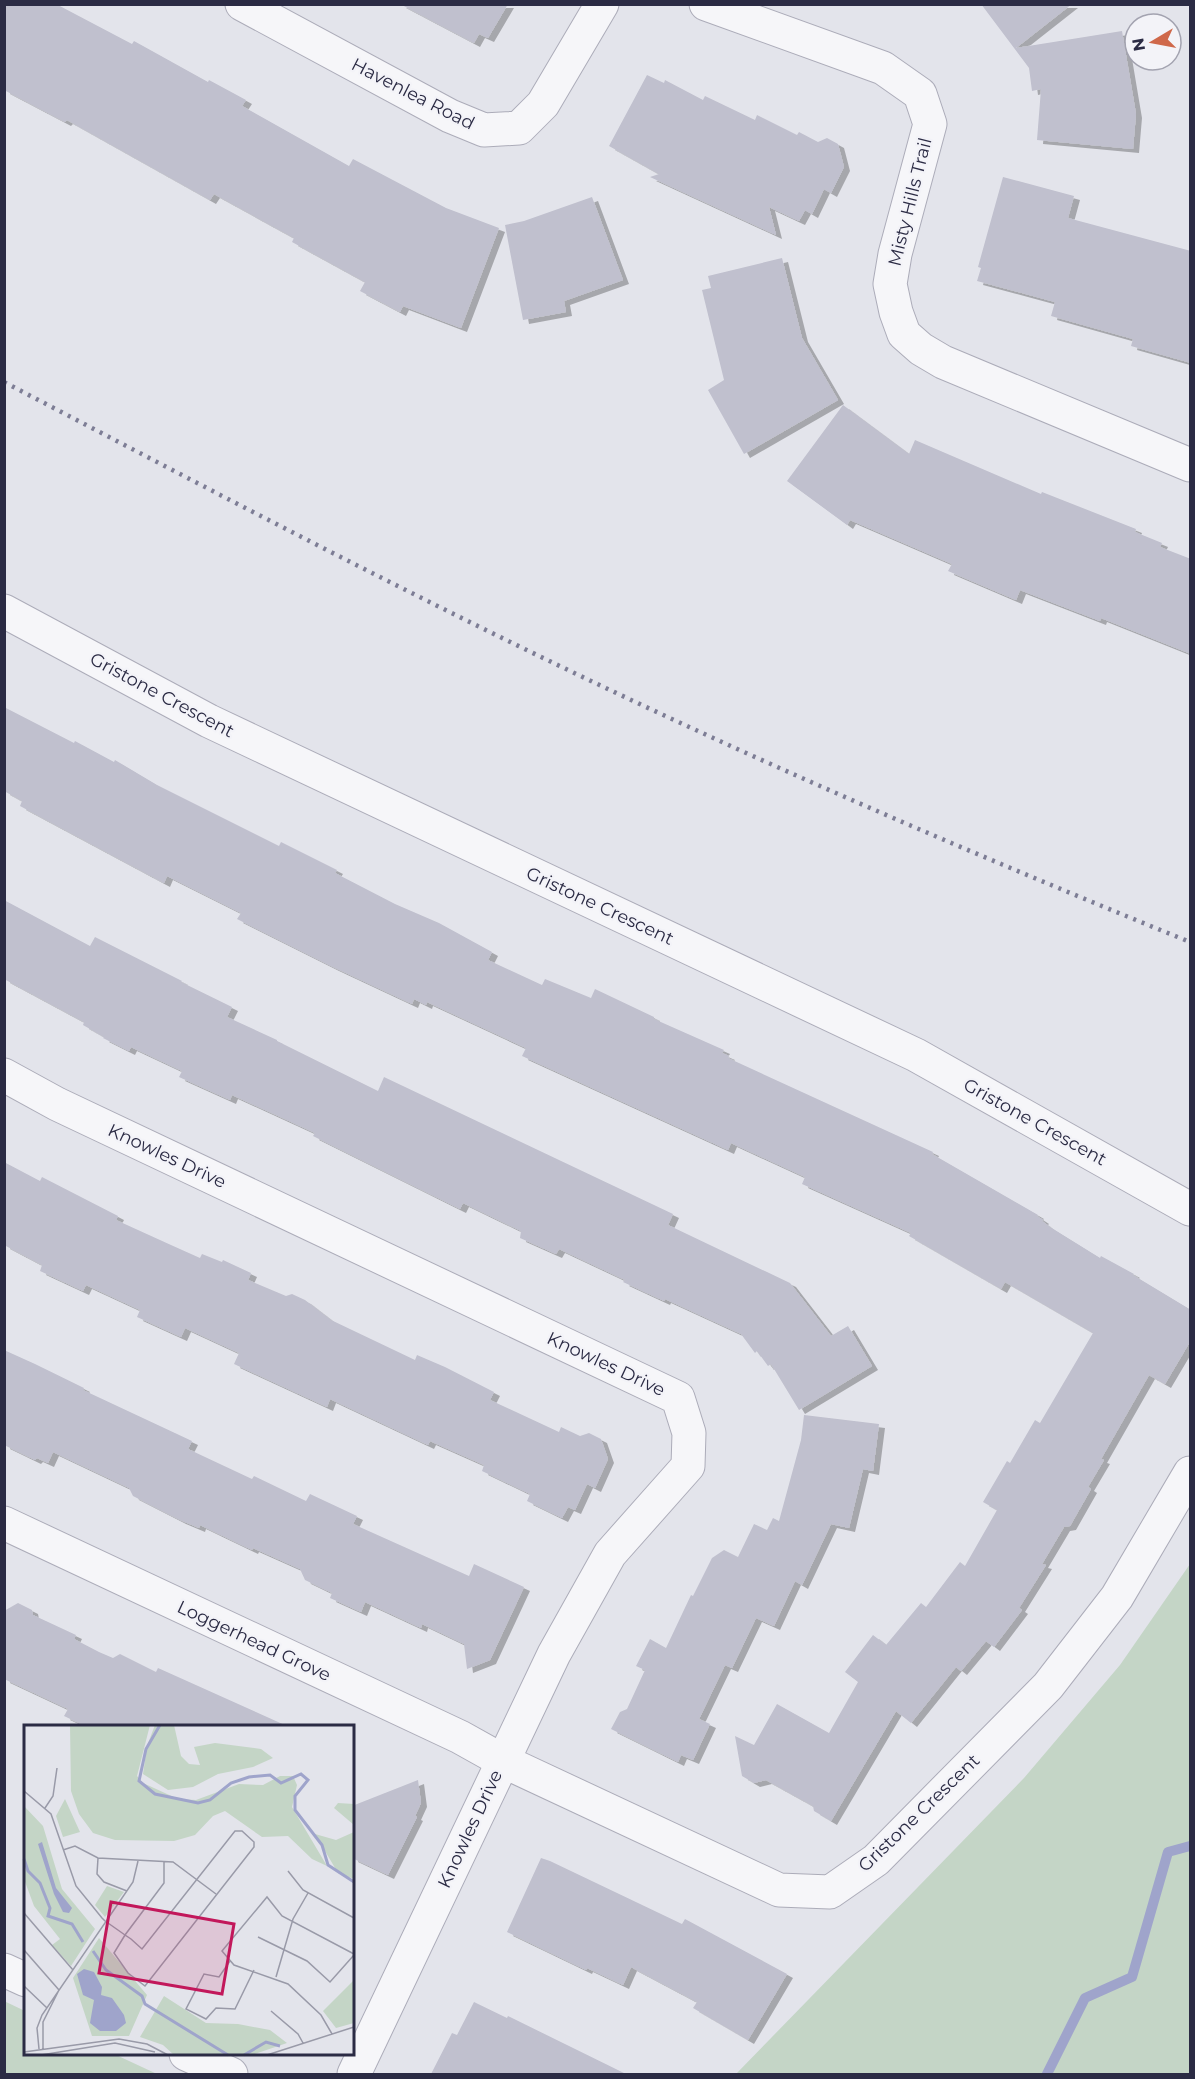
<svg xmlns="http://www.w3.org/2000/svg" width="1195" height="2079" font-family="Montserrat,sans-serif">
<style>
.green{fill:#c4d5c6}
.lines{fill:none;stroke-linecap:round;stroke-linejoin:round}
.stream{stroke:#9fa4cb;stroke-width:10}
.building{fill:#c0c0ce;filter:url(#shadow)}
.street-casing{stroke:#acacb9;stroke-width:35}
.street{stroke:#f6f6f9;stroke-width:33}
.rail{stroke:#7d7d95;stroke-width:4.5;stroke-dasharray:3 6;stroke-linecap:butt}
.labels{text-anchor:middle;stroke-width:4.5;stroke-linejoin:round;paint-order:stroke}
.street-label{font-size:18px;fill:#2b2b44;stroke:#f3f3f8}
.inset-river{fill:none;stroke:#9fa4cb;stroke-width:3}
.inset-road{fill:none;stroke:#999aa8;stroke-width:1.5}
.view{fill:#c2185b;fill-opacity:0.15;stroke:#c2185b;stroke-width:3}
.inset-edge{fill:none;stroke:#2b2b44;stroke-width:3}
</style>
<defs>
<filter id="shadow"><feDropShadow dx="6" dy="4" stdDeviation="0" flood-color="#0004"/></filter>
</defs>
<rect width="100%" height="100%" fill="#e3e4eb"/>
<!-- green -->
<g class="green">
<path d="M 1190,1564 L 1190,2074 L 736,2074 L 1024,1778 L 1120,1665 Z"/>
<path d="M 4,2001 L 25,2011 L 26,2054 L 114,2054 L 157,2074 L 5,2074 Z"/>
</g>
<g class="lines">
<!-- stream -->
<path class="stream" d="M 1047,2074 L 1085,1998 L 1132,1977 L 1168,1852 L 1190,1846"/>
</g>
<!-- building -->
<g class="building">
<path d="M 4,4 L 56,4 L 132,44 L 134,41 L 208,82 L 209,80 L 246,100 L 242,106 L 349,166 L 353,159 L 446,208 L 499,228 L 461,328 L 403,306 L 400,312 L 360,291 L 365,282 L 292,242 L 294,238 L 214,194 L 210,200 L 67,120 L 65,122 L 4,90 Z"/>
<path d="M 400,4 L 508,4 L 488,38 L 479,34 L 474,43 Z"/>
<path d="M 981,4 L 1072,4 L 1016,48 L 1122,31 L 1136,114 L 1133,149 L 1037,140 L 1041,89 L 1032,91 L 1029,68 Z"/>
<path d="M 647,75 L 664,83 L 665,80 L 703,100 L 705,96 L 755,120 L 757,115 L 797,135 L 799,132 L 818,142 L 827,138 L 838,144 L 844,167 L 831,193 L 824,189 L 812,214 L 805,210 L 799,221 L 769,207 L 776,235 L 650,177 L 659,174 L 609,146 Z"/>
<path d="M 1003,177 L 1074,196 L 1068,218 L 1191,251 L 1191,363 L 1131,346 L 1133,339 L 1051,316 L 1055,302 L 977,281 L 981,268 L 978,267 Z"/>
<path d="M 592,197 L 623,280 L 564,301 L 566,312 L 523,320 L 505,225 L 524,221 Z"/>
<path d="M 782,258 L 802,338 L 838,400 L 744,454 L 708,390 L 724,380 L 702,290 L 711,288 L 708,276 Z"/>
<path d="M 843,405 L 909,454 L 915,440 L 1041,494 L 1042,492 L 1136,529 L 1135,532 L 1162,543 L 1160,547 L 1191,559 L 1191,654 L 1101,618 L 1100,621 L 1020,590 L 1016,600 L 948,571 L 952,564 L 850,520 L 847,525 L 787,481 Z"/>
<path d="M 4,707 L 74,743 L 75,741 L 114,762 L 115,760 L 157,785 L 279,846 L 281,842 L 337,870 L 335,873 L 395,904 L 439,923 L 492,952 L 488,960 L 542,985 L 545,979 L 591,998 L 595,989 L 654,1017 L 654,1019 L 724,1050 L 722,1053 L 729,1056 L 728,1058 L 933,1152 L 932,1154 L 1038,1215 L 1037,1216 L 1043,1220 L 1042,1221 L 1050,1227 L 1100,1258 L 1101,1256 L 1134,1274 L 1133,1275 L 1191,1310 L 1191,1340 L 1165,1384 L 1149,1375 L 1101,1459 L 1104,1460 L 1088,1487 L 1091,1489 L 1070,1526 L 1064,1527 L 1042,1564 L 1046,1565 L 1019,1608 L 1022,1610 L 994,1647 L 986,1641 L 961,1671 L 956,1667 L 911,1723 L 896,1711 L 831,1821 L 814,1811 L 813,1806 L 766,1780 L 754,1783 L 742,1776 L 735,1736 L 754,1745 L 777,1704 L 829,1733 L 858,1682 L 845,1672 L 873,1635 L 886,1645 L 921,1603 L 926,1607 L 960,1562 L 965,1566 L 997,1510 L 983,1502 L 1007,1461 L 1010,1463 L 1035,1420 L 1040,1423 L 1093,1333 L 1005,1282 L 1001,1289 L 909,1236 L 911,1233 L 802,1184 L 805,1177 L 731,1143 L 728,1150 L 522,1056 L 526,1048 L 427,1002 L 426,1005 L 414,999 L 412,1004 L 333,967 L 237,919 L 241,913 L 167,876 L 164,883 L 20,806 L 22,801 L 4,791 Z"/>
<path d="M 4,900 L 90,946 L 95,937 L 182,981 L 181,982 L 232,1007 L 227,1017 L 277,1040 L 277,1041 L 378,1091 L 384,1077 L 673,1214 L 668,1225 L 790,1283 L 831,1336 L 848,1326 L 872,1366 L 799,1410 L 771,1364 L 768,1366 L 757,1351 L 755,1353 L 741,1334 L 665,1299 L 664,1301 L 623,1282 L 625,1280 L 559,1249 L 556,1254 L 520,1238 L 521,1231 L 463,1203 L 460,1209 L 313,1136 L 315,1133 L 232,1095 L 230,1100 L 179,1077 L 182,1071 L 131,1047 L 129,1051 L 103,1038 L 104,1037 L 83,1025 L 84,1022 L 4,979 Z"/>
<path d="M 4,1162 L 40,1181 L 42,1177 L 118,1216 L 116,1220 L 171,1245 L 200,1258 L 202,1254 L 222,1262 L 223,1260 L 251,1273 L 248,1280 L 286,1296 L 292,1294 L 305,1300 L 331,1320 L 415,1360 L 417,1355 L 445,1367 L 494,1392 L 490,1400 L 559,1432 L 561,1427 L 580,1436 L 589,1433 L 601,1439 L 608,1459 L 595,1488 L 587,1484 L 575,1510 L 568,1507 L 562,1518 L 527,1501 L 530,1494 L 482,1471 L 484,1465 L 430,1441 L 428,1445 L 330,1399 L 327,1407 L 234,1364 L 239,1353 L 185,1328 L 181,1337 L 137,1317 L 140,1310 L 86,1285 L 83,1291 L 40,1271 L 42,1265 L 4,1245 Z"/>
<path d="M 4,1350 L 35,1364 L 84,1388 L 83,1390 L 192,1441 L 188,1449 L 252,1479 L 254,1476 L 306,1501 L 310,1494 L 357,1516 L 353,1524 L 469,1576 L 474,1564 L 524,1587 L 490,1660 L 467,1669 L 464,1644 L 422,1624 L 421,1628 L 365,1602 L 361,1612 L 330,1598 L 332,1593 L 305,1580 L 300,1569 L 253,1548 L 252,1550 L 200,1525 L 199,1528 L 180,1520 L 133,1496 L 129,1488 L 53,1452 L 48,1463 L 37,1458 L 35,1460 L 4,1445 Z"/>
<path d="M 804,1415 L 879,1424 L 873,1471 L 863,1469 L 849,1528 L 831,1524 L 802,1585 L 795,1581 L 774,1626 L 756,1618 L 732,1668 L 725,1665 L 699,1719 L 710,1724 L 693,1760 L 681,1755 L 678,1762 L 611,1729 L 620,1712 L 627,1709 L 645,1670 L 636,1666 L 650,1639 L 666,1648 L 691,1595 L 693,1596 L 712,1558 L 724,1550 L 738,1557 L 754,1524 L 767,1530 L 773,1518 L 779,1521 L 801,1440 Z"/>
<path d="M 18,1603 L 32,1610 L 33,1615 L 76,1635 L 74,1639 L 99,1652 L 113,1658 L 120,1654 L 156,1672 L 158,1668 L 287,1726 L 85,1726 L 64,1716 L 68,1709 L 4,1679 L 4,1611 Z"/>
<path d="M 418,1780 L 421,1803 L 415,1816 L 417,1817 L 388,1875 L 352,1858 L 352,1806 Z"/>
<path d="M 541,1858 L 550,1861 L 682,1924 L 685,1919 L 787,1974 L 748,2040 L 693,2008 L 697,2002 L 631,1967 L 623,1985 L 587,1968 L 586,1970 L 507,1932 Z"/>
<path d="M 474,2002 L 507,2018 L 508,2016 L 626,2074 L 431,2074 L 452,2033 L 457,2035 Z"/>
</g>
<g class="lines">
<defs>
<g id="street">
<path d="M 242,4 L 450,116 L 484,130 L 519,128 L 543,104 L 602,4"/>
<path d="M 706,4 L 883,68 L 920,94 L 930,124 L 895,254 L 890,284 L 896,312 L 904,334 L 921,349 L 943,362 L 1190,465"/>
<path d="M 4,611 L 209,721 L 916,1055 L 1190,1209"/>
<path d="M 4,1075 L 57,1104 L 678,1398 L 689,1433 L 688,1466 L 610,1554 L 554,1654 L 354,2074"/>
<path d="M 4,1523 L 460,1737 L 503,1761 L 779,1890 L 830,1892 L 876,1860 L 1048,1686 L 1117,1597 L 1190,1473"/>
<path d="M 4,1970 L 26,1980"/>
<path d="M 186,2054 L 231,2074"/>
</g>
</defs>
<!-- street casing -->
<use href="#street" class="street-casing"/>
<!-- street -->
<use href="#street" class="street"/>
<!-- rail -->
<path class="rail" d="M 4,382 C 205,487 405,593 610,690 C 800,780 995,863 1190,942"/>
</g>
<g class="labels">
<!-- street labels -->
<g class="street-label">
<text transform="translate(413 94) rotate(27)" y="6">Havenlea Road</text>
<text transform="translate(910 202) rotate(-76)" y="6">Misty Hills Trail</text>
<text transform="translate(162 695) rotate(28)" y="6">Gristone Crescent</text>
<text transform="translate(600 906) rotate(25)" y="6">Gristone Crescent</text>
<text transform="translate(1035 1122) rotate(29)" y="6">Gristone Crescent</text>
<text transform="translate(167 1156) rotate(25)" y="6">Knowles Drive</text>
<text transform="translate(606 1364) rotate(25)" y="6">Knowles Drive</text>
<text transform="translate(254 1641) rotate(25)" y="6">Loggerhead Grove</text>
<text transform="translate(919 1813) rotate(-44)" y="6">Gristone Crescent</text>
<text transform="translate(470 1829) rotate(-65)" y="6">Knowles Drive</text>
</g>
</g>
<!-- overview -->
<g transform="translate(24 1725)">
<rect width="330" height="330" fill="#e3e4eb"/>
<path d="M 46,0 L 126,0 L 113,51 L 119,58 L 154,74 L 172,75 L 215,59 L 239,60 L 256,51 L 269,51 L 273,60 L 268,82 L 303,141 L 288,134 L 264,111 L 238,112 L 201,86 L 189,91 L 171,110 L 150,116 L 91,115 L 69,108 L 55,89 L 47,66 ZM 131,0 L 150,0 L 157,31 L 165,39 L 176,40 L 170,22 L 191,18 L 237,24 L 249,33 L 229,42 L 194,49 L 169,62 L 144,65 L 119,49 L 123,21 ZM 41,74 L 56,107 L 39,112 L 32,91 ZM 314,78 L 330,79 L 330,100 L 310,83 ZM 0,81 L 19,101 L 38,164 L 71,204 L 47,241 L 28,220 L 36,214 L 10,181 L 0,154 ZM 330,107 L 330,154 L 314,148 L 291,109 L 312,115 ZM 83,161 L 100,167 L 81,192 L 71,180 ZM 75,213 L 123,270 L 105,311 L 68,311 L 49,253 ZM 330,255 L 330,298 L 312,303 L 299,286 ZM 140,271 L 182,298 L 214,299 L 246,305 L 263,318 L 228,330 L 150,330 L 139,320 L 116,312 Z" fill="#c4d5c6"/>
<path d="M 18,117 L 32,163 L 48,183 L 45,188 L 39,187 L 30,169 L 14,119 ZM 60,244 L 70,247 L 78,262 L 77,270 L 88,273 L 100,290 L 102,298 L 92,306 L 76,306 L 66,298 L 70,275 L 59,270 L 53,249 Z" fill="#9fa4cb"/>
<path class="inset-river" d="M 136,0 L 122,24 L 115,56 L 131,69 L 174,78 L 186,75 L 207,58 L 225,52 L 246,50 L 257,58 L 277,49 L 284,55 L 271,71 L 271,85 L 298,120 L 304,140 L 330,157M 0,134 L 4,146 L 16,158 L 26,183 L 24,191 L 48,199 L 59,217M 69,226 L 82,245 L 118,271 L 121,279 L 204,330M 220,330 L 242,317 L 256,321"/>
<path class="inset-road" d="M 0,66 L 27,89 L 52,161 L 78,193 L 81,196 L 84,198 L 101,210 L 107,214 L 118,224 L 211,106 L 218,106 L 230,117 L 230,122 L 121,261 L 104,248 L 90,228 L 101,210 L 140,158 L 140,137M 21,83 L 29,71 L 33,43M 39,125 L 51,121 L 74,133 L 149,137 L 192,169M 74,133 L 73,149 L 80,157 L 103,166M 264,146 L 279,165 L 330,193M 0,188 L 49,245M 234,212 L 283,236 L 306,257 L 330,230M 0,225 L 35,265M 206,236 L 195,252 L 180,249 L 162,284 L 182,294 L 192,283 L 211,284 L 230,245M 252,252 L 269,194 L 284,168M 0,261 L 23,283M 247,286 L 274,309 L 279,318M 308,309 L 297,290 L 264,259 L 210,240 L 198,226 L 243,172 L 258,191 L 330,229M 15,324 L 13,303 L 18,290 L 109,157 L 114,136M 19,324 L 19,297 L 35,265M 0,327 L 95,314 L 123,319 L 144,330M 17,330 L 91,318 L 131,327M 243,330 L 330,302"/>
<path class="view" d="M 87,177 L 210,199 L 198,269 L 75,248 Z"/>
<rect width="330" height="330" class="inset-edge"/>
</g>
<!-- border -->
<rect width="1195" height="2079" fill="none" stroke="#2b2b44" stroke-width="12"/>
<!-- north arrow -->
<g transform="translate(1153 42) rotate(260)"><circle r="28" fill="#f3f3f8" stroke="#a3a3b0" stroke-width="1.5"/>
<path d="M0-4.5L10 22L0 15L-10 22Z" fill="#cf684a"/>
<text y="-9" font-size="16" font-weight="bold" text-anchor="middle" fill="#2b2b44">N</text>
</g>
</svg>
